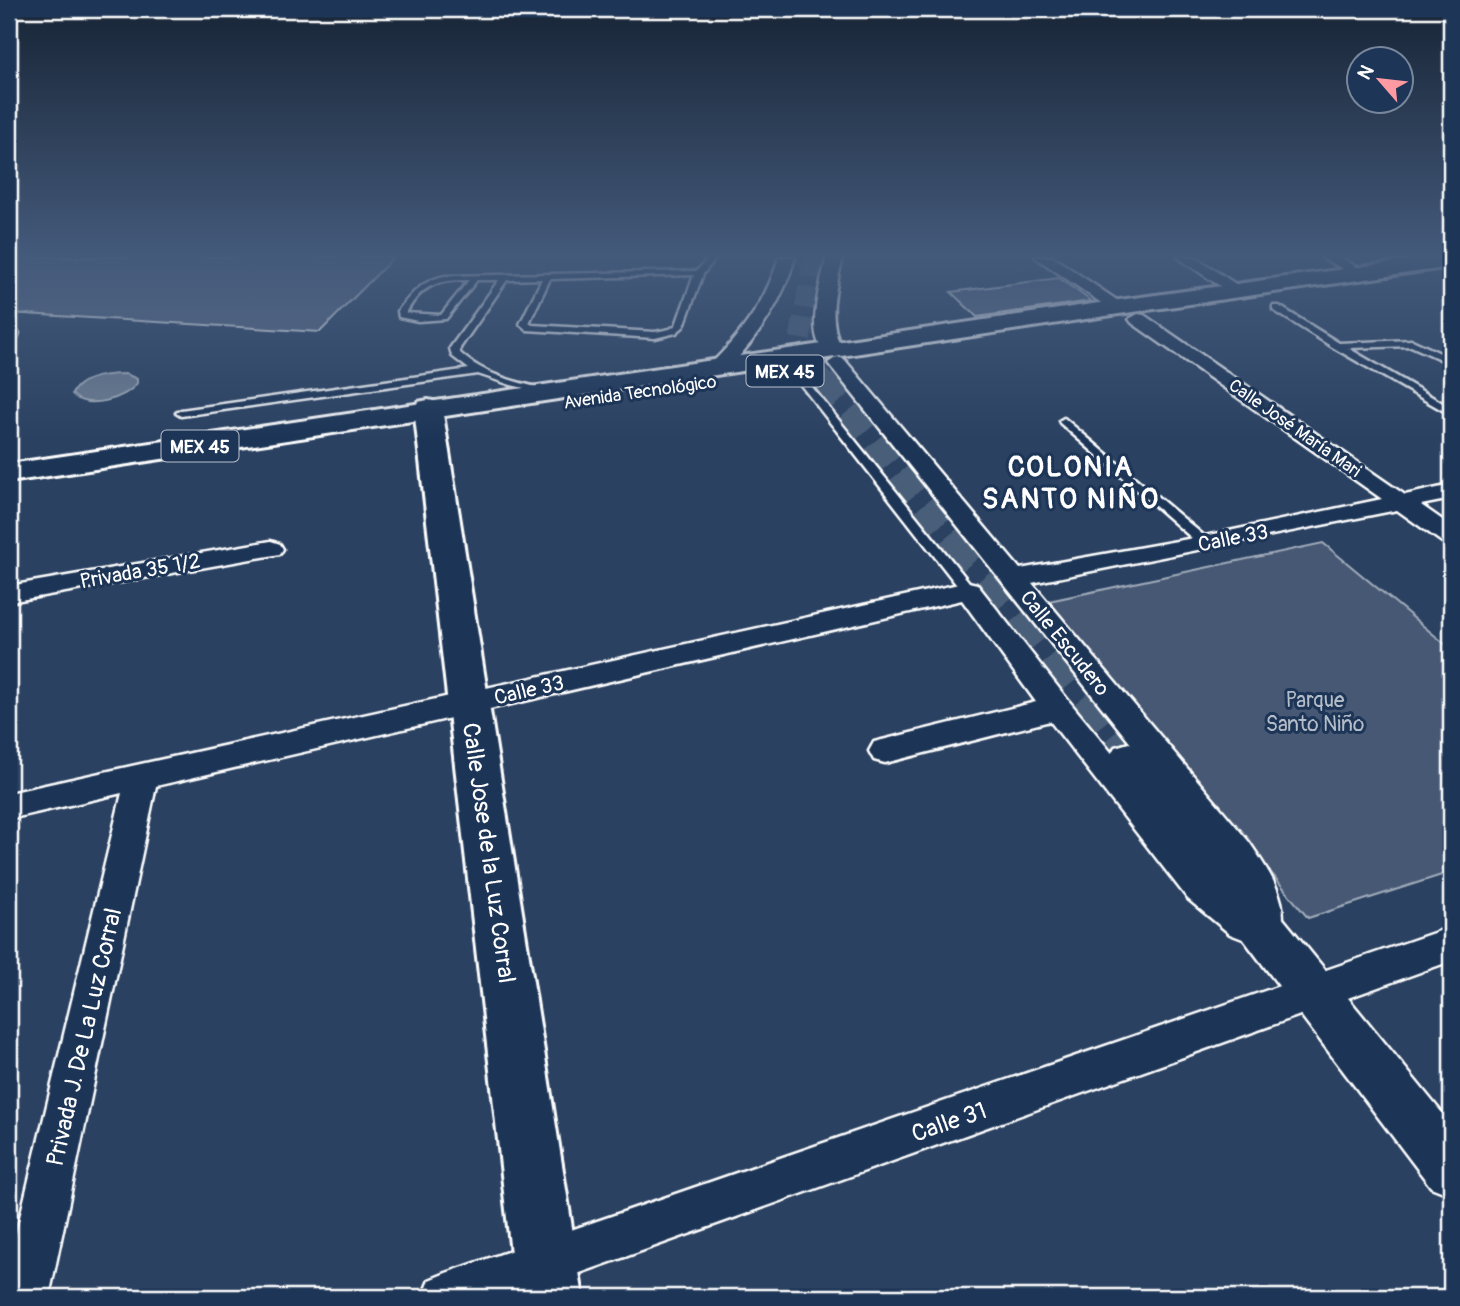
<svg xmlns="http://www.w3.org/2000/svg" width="1460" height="1306" font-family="Pangolin,sans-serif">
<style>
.green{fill:#465975;stroke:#a2acba;stroke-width:2}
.water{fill:#6d7d92;stroke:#a7b1be;stroke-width:2}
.building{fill:#5b6c86;stroke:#fff;stroke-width:2}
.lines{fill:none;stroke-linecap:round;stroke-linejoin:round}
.tertiary-tunnel-far3{stroke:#4a5e79;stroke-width:21;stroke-dasharray:21 10;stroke-linecap:butt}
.tertiary-tunnel-far2{stroke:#4a5e79;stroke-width:27;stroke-dasharray:27 13;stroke-linecap:butt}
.tertiary-tunnel-far1{stroke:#4a5e79;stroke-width:34;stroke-dasharray:34 18;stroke-linecap:butt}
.tertiary-tunnel{stroke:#4a5e79;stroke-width:43;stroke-dasharray:43 22;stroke-linecap:butt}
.service-casing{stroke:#fff;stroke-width:5}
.minor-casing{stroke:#fff;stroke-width:5}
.tertiary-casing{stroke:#fff;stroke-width:5}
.secondary-casing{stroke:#fff;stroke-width:6}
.primary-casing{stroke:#fff;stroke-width:6}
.service{fill:#1d3557;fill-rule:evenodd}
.minor{fill:#1d3557;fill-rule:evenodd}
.tertiary{fill:#1d3557;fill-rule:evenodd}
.secondary{fill:#1d3557;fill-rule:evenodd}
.primary{fill:#1d3557;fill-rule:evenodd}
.labels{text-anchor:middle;stroke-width:6;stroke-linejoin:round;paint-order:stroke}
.far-street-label{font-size:18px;fill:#fff;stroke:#1d3557}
.shield{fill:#1d3557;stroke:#bbc2cd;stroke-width:2}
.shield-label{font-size:19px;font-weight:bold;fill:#fff}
.street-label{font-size:21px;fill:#fff;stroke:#1d3557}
.park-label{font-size:21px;fill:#b5bdc8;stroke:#1d3557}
.near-street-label{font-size:24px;fill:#fff;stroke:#1d3557}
.district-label{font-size:28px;font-weight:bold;letter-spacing:2px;fill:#fff;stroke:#1d3557}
</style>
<rect width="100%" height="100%" fill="#2a4161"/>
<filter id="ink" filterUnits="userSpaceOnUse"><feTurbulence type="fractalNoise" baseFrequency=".0143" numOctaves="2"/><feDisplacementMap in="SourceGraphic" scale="14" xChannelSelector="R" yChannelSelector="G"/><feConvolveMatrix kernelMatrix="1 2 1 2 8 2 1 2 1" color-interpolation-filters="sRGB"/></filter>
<g filter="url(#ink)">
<!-- green -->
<path class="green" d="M 1323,543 L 1451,649 L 1451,872 L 1308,918 L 1049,601 Z"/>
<!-- water -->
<path class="water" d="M 126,374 L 137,379 L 137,383 C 127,399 85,411 72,394 C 80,376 108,374 126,374 Z"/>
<!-- building -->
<g class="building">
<path d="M 9,257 L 394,257 L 320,332 L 9,313 Z"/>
<path d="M 1059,278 L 1091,301 L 977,317 L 951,292 Z"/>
</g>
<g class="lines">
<!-- tertiary-tunnel-far3 -->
<path class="tertiary-tunnel-far3" d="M 814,257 L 800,339 L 808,360 L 823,382"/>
<!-- tertiary-tunnel-far2 -->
<path class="tertiary-tunnel-far2" d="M 822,381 L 950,540"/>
<!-- tertiary-tunnel-far1 -->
<path class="tertiary-tunnel-far1" d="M 949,538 L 1113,738"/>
<!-- tertiary-tunnel -->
<path class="tertiary-tunnel" d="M 1111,736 L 1129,758"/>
<defs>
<g id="service">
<path d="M 709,257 L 717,257 L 703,274 L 684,326 L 676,333 L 655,338 L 527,330 L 520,324 L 542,279 L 507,280 L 460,348 L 460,353 C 492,383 544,387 586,398 L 586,402 L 511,385 L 478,374 L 181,416 L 176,413 L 181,410 L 469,369 L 452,356 L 450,348 L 499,280 L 477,280 L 446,319 L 418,321 L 399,317 L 398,311 C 411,294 423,280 445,276 L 697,271 ZM 694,275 L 676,325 L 670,329 L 655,332 L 532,325 L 529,323 L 550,279 ZM 469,280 L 441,315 L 406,313 C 422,284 438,280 469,280 Z"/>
<path d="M 1273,306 L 1279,306 L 1339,343 L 1412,340 L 1451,358 L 1451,364 L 1411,346 L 1348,348 L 1451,408 L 1451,415 L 1334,348 L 1273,310 Z"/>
<path d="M 15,330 L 19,333 L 14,346 L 9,349 L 9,337 Z"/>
<path d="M 790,367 L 796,367 L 973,587 L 974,590 L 973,593 L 963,593 L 790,371 Z"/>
<path d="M 1064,418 L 1209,540 L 1211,543 L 1209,546 L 1201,546 L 1060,423 L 1059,421 Z"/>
</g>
<g id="minor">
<path d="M 779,257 L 795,257 C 783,302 758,337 727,370 L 713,370 L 711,366 L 713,362 C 744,331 767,299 779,257 Z"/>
<path d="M 827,257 L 843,257 C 835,291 827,317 842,350 L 833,355 C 800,347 822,278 827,257 Z"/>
<path d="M 1035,257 L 1053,257 L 1127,307 L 1125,311 L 1113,311 Z"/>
<path d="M 1177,257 L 1195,257 L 1237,285 L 1229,290 L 1223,288 Z"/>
<path d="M 1321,257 L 1340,257 L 1358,268 L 1350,273 Z"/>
<path d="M 1138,314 L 1144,315 L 1405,495 L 1451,485 L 1451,499 L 1421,505 L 1451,526 L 1451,544 L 1442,542 L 1397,510 L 1032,583 L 1249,842 C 1266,867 1293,904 1279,934 L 1266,939 L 1254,934 L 1243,939 L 1230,934 L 1188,899 L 1050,721 L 885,763 L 874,760 L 869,751 L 874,742 L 1036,702 L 962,600 L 156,786 L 49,1297 L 9,1297 L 9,1263 L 122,793 L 9,819 L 9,793 L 968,582 L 977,584 L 1068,700 L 1214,877 L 1244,901 L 1225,862 L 828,363 L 837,357 L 844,359 L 1020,569 L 1205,536 L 1382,499 L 1132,323 L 1129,319 Z"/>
<path d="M 271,541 L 280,544 L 283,549 L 280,554 L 9,602 L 9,586 Z"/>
<path d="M 1451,927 L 1451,961 L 513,1297 L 422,1297 L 429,1280 L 446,1273 Z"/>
</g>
<path id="tertiary" d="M 1129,743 L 1143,747 L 1451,1124 L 1451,1195 L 1431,1187 L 1115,769 L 1109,758 L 1115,747 Z"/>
<path id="secondary" d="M 428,400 L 438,402 L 442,408 L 583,1297 L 516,1297 L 414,408 L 418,402 Z"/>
<path id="primary" d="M 1432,257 L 1451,257 L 1451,267 L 1119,314 L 9,482 L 9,464 L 1119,300 Z"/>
</defs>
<!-- service casing -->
<use href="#service" class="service-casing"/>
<!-- minor casing -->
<use href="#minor" class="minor-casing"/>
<!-- tertiary casing -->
<use href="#tertiary" class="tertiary-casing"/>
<!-- secondary casing -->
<use href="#secondary" class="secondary-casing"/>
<!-- primary casing -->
<use href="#primary" class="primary-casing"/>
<!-- service -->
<use href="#service" class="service"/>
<!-- minor -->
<use href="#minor" class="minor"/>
<!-- tertiary -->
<use href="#tertiary" class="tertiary"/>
<!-- secondary -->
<use href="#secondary" class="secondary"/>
<!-- primary -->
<use href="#primary" class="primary"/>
</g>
</g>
<!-- sky -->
<linearGradient id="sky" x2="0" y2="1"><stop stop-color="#172435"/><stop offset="0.58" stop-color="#445a7b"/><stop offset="1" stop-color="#445a7b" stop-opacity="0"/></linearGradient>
<rect width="1460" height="440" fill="url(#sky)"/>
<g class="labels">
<!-- far-street labels -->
<g class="far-street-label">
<text transform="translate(640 392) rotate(-8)" y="6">Avenida Tecnológico</text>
<text transform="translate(1295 428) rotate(35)" y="6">Calle José María Mari</text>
</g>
<!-- shield labels -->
<g class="shield">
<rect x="746.5" y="355.5" width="77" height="31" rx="5"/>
<rect x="161.5" y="430.5" width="77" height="31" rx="5"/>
</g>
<g class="shield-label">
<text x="785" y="378">MEX 45</text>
<text x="200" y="453">MEX 45</text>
</g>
<!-- street labels -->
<g class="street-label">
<text transform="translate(1233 538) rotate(-11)" y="7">Calle 33</text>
<text transform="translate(140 571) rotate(-10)" y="7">Privada 35 1/2</text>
<text transform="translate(1065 643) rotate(51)" y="7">Calle Escudero</text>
<text transform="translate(529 690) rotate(-13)" y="7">Calle 33</text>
</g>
<!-- park labels -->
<g class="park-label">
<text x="1315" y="707">Parque<tspan x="1315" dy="24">Santo Niño</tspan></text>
</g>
<!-- near-street labels -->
<g class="near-street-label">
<text transform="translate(489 853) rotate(82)" y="8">Calle Jose de la Luz Corral</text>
<text transform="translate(84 1037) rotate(-77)" y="8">Privada J. De La Luz Corral</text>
<text transform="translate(949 1122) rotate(-19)" y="8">Calle 31</text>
</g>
<!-- district labels -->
<g class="district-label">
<text x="1071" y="476">COLONIA<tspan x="1071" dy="32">SANTO NIÑO</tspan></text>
</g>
</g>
<!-- margin -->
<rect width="1460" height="1306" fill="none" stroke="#1d3557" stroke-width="35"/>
<rect x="18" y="18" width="1425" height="1271" fill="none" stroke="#fff" stroke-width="2.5" filter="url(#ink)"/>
<!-- north arrow -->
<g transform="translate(1380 80) rotate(298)"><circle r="33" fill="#1d3557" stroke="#77869a" stroke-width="2"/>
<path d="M0-5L12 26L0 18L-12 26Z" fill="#ff9aa2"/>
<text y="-10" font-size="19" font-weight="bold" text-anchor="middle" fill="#ffffff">N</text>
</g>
</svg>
